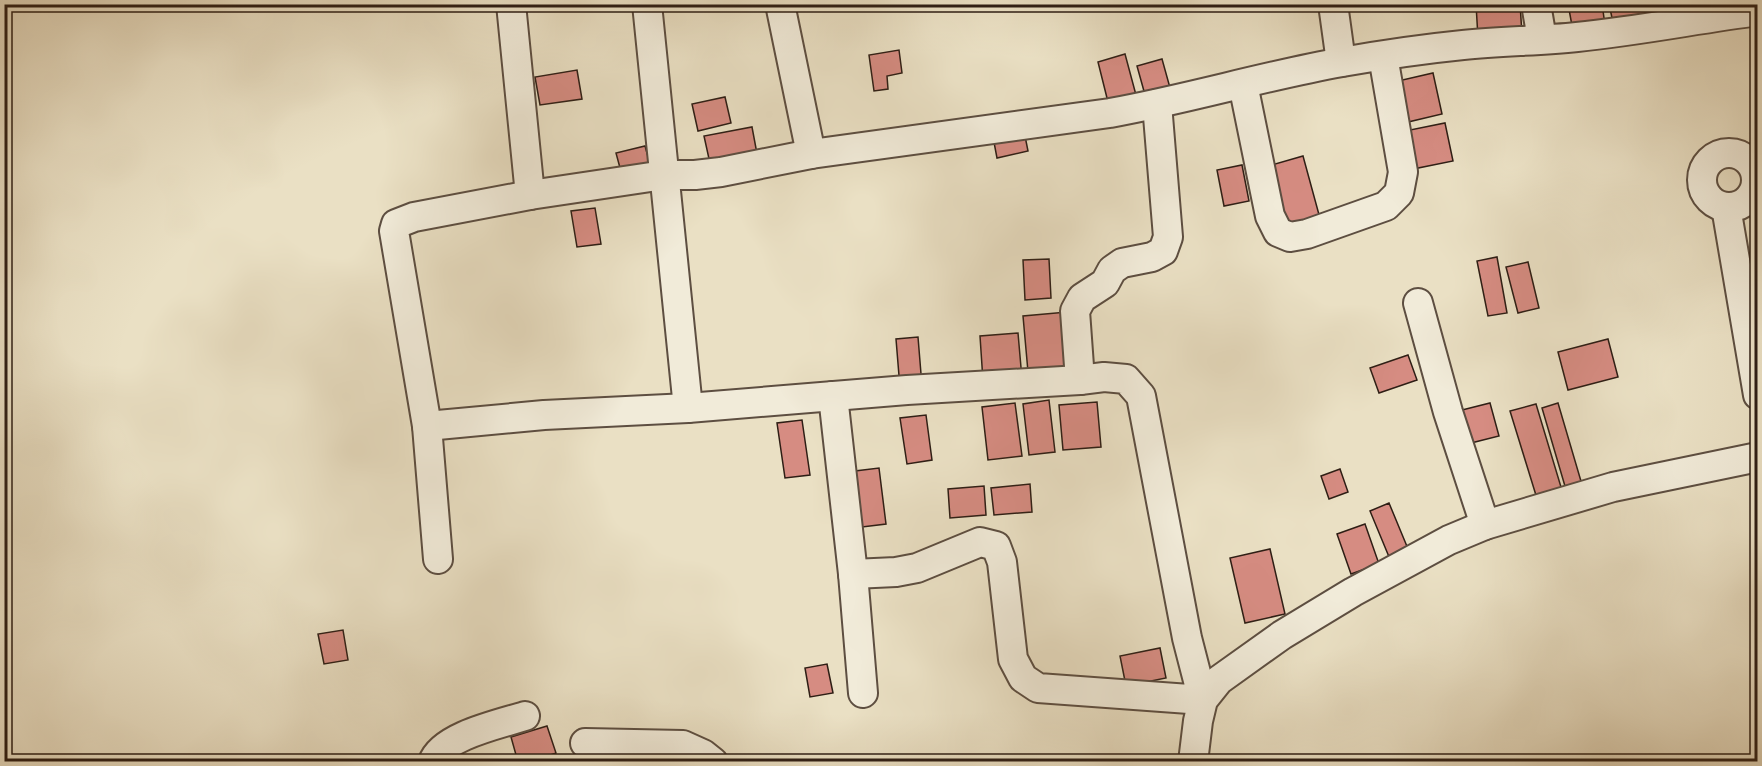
<svg xmlns="http://www.w3.org/2000/svg" width="1762" height="766" font-family="Alegreya,serif">
<style>
.building{fill:#d68c82;stroke:#2e1e15;stroke-width:1.5}
.lines{fill:none;stroke-linecap:round;stroke-linejoin:round}
.minor-casing{stroke:#5d4e41;stroke-width:32}
.minor{stroke:#f1ebd9;stroke-width:28}
</style>
<rect width="100%" height="100%" fill="#eae0c4"/>
<filter id="stains"><feTurbulence type="fractalNoise" baseFrequency=".00333" numOctaves="4"/><feColorMatrix values="0 0 0 0 .2 0 0 0 0 .09 0 0 0 0 .02 0 0 0 .5 -.17"/></filter>
<radialGradient id="worn" r=".72"><stop offset=".6" stop-color="#630" stop-opacity="0"/><stop offset="1" stop-color="#630" stop-opacity=".3"/></radialGradient>
<!-- building -->
<g class="building">
<path d="M 1476,4 L 1520,4 L 1522,34 L 1478,38 Z"/>
<path d="M 1568,4 L 1602,4 L 1605,25 L 1573,31 Z"/>
<path d="M 1609,4 L 1675,4 L 1677,14 L 1614,27 Z"/>
<path d="M 899,50 L 902,73 L 887,76 L 888,89 L 874,91 L 869,55 Z"/>
<path d="M 1125,54 L 1136,95 L 1108,102 L 1098,62 Z"/>
<path d="M 1162,59 L 1172,95 L 1147,102 L 1137,66 Z"/>
<path d="M 577,70 L 582,99 L 540,105 L 535,77 Z"/>
<path d="M 1433,73 L 1442,114 L 1408,122 L 1398,81 Z"/>
<path d="M 725,97 L 731,123 L 698,131 L 692,104 Z"/>
<path d="M 1445,123 L 1453,161 L 1413,169 L 1405,131 Z"/>
<path d="M 752,127 L 758,159 L 711,168 L 704,136 Z"/>
<path d="M 1024,131 L 1028,151 L 997,158 L 993,137 Z"/>
<path d="M 645,146 L 652,171 L 623,179 L 616,153 Z"/>
<path d="M 1303,156 L 1321,222 L 1283,232 L 1265,167 Z"/>
<path d="M 1242,165 L 1249,201 L 1224,206 L 1217,170 Z"/>
<path d="M 595,208 L 601,244 L 577,247 L 571,211 Z"/>
<path d="M 1497,257 L 1507,313 L 1488,316 L 1477,261 Z"/>
<path d="M 1049,259 L 1051,298 L 1025,300 L 1023,260 Z"/>
<path d="M 1528,262 L 1539,308 L 1518,313 L 1506,267 Z"/>
<path d="M 1067,312 L 1073,379 L 1029,383 L 1023,316 Z"/>
<path d="M 1018,333 L 1022,379 L 983,381 L 980,336 Z"/>
<path d="M 918,337 L 922,386 L 900,388 L 896,339 Z"/>
<path d="M 1608,339 L 1618,377 L 1568,390 L 1558,352 Z"/>
<path d="M 1408,355 L 1417,380 L 1379,393 L 1370,368 Z"/>
<path d="M 1049,400 L 1055,452 L 1029,455 L 1023,404 Z"/>
<path d="M 1097,402 L 1101,447 L 1063,450 L 1059,405 Z"/>
<path d="M 1015,403 L 1022,456 L 988,460 L 982,407 Z"/>
<path d="M 1490,403 L 1499,436 L 1463,445 L 1454,412 Z"/>
<path d="M 1558,403 L 1583,488 L 1567,493 L 1542,408 Z"/>
<path d="M 1536,404 L 1564,497 L 1539,505 L 1510,411 Z"/>
<path d="M 926,415 L 932,460 L 907,464 L 900,418 Z"/>
<path d="M 802,420 L 810,475 L 785,478 L 777,423 Z"/>
<path d="M 879,468 L 886,524 L 854,528 L 847,472 Z"/>
<path d="M 1340,469 L 1348,492 L 1329,499 L 1321,476 Z"/>
<path d="M 1030,484 L 1032,512 L 994,515 L 991,488 Z"/>
<path d="M 984,486 L 986,515 L 950,518 L 948,489 Z"/>
<path d="M 1389,503 L 1411,556 L 1392,564 L 1370,511 Z"/>
<path d="M 1365,524 L 1379,564 L 1351,574 L 1337,534 Z"/>
<path d="M 1270,549 L 1285,614 L 1245,623 L 1230,558 Z"/>
<path d="M 343,630 L 348,660 L 324,664 L 318,634 Z"/>
<path d="M 1160,648 L 1166,678 L 1126,686 L 1120,656 Z"/>
<path d="M 827,664 L 833,693 L 810,697 L 805,668 Z"/>
<path d="M 547,726 L 556,753 L 531,762 L 518,762 L 511,737 Z"/>
</g>
<g class="lines">
<defs>
<g id="minor">
<path d="M 511,4 L 530,195"/>
<path d="M 647,4 L 688,408"/>
<path d="M 780,4 L 811,154"/>
<path d="M 1333,4 L 1341,62"/>
<path d="M 1536,4 L 1542,39"/>
<path d="M 1243,84 L 1270,216 L 1278,232 L 1290,237 L 1307,234 L 1386,206 L 1399,193 L 1403,172 L 1383,56"/>
<circle cx="1729" cy="180" r="27"/>
<path d="M 1726,207 L 1758,395"/>
<path d="M 1418,303 L 1448,412 L 1485,525"/>
<path d="M 1080,380 L 1075,311 L 1082,298 L 1105,283 L 1112,270 L 1122,263 L 1152,257 L 1163,251 L 1168,237 L 1157,104"/>
<path d="M 833,396 L 853,574 L 863,693"/>
<path d="M 427,426 L 544,415 L 688,408 L 907,390 L 1080,380 L 1104,377 L 1126,379 L 1141,396 L 1187,638 L 1203,700 L 1038,688 L 1023,678 L 1013,659 L 1002,562 L 996,546 L 980,542 L 917,568 L 896,572 L 853,574"/>
<path d="M 438,559 L 427,426 L 394,231 L 396,224 L 414,217 L 530,195 L 664,175 L 695,175 L 721,172 L 811,154 L 1110,113 C 1188,99 1264,76 1342,62 C 1382,55 1423,49 1463,45 C 1501,41 1539,41 1577,37 C 1638,31 1697,19 1758,11"/>
<path d="M 585,743 L 683,745 L 703,754 L 713,762"/>
<path d="M 433,762 C 442,736 500,724 525,716"/>
<path d="M 1193,762 L 1198,721 L 1203,700 L 1219,680 L 1282,635 L 1353,592 L 1449,540 L 1485,525 L 1613,487 L 1758,457"/>
</g>
</defs>
<!-- minor casing -->
<use href="#minor" class="minor-casing"/>
<!-- minor -->
<use href="#minor" class="minor"/>
</g>
<!-- margin -->
<rect width="1762" height="766" fill="none" stroke="#eae0c4" stroke-width="24"/>
<rect x="6" y="6" width="1750" height="754" fill="none" stroke="#2e1e15" stroke-width="3"/>
<rect x="12" y="12" width="1738" height="742" fill="none" stroke="#2e1e15" stroke-width="1.5"/>
<rect width="100%" height="100%" filter="url(#stains)"/>
<rect width="100%" height="100%" fill="url(#worn)"/>
</svg>
